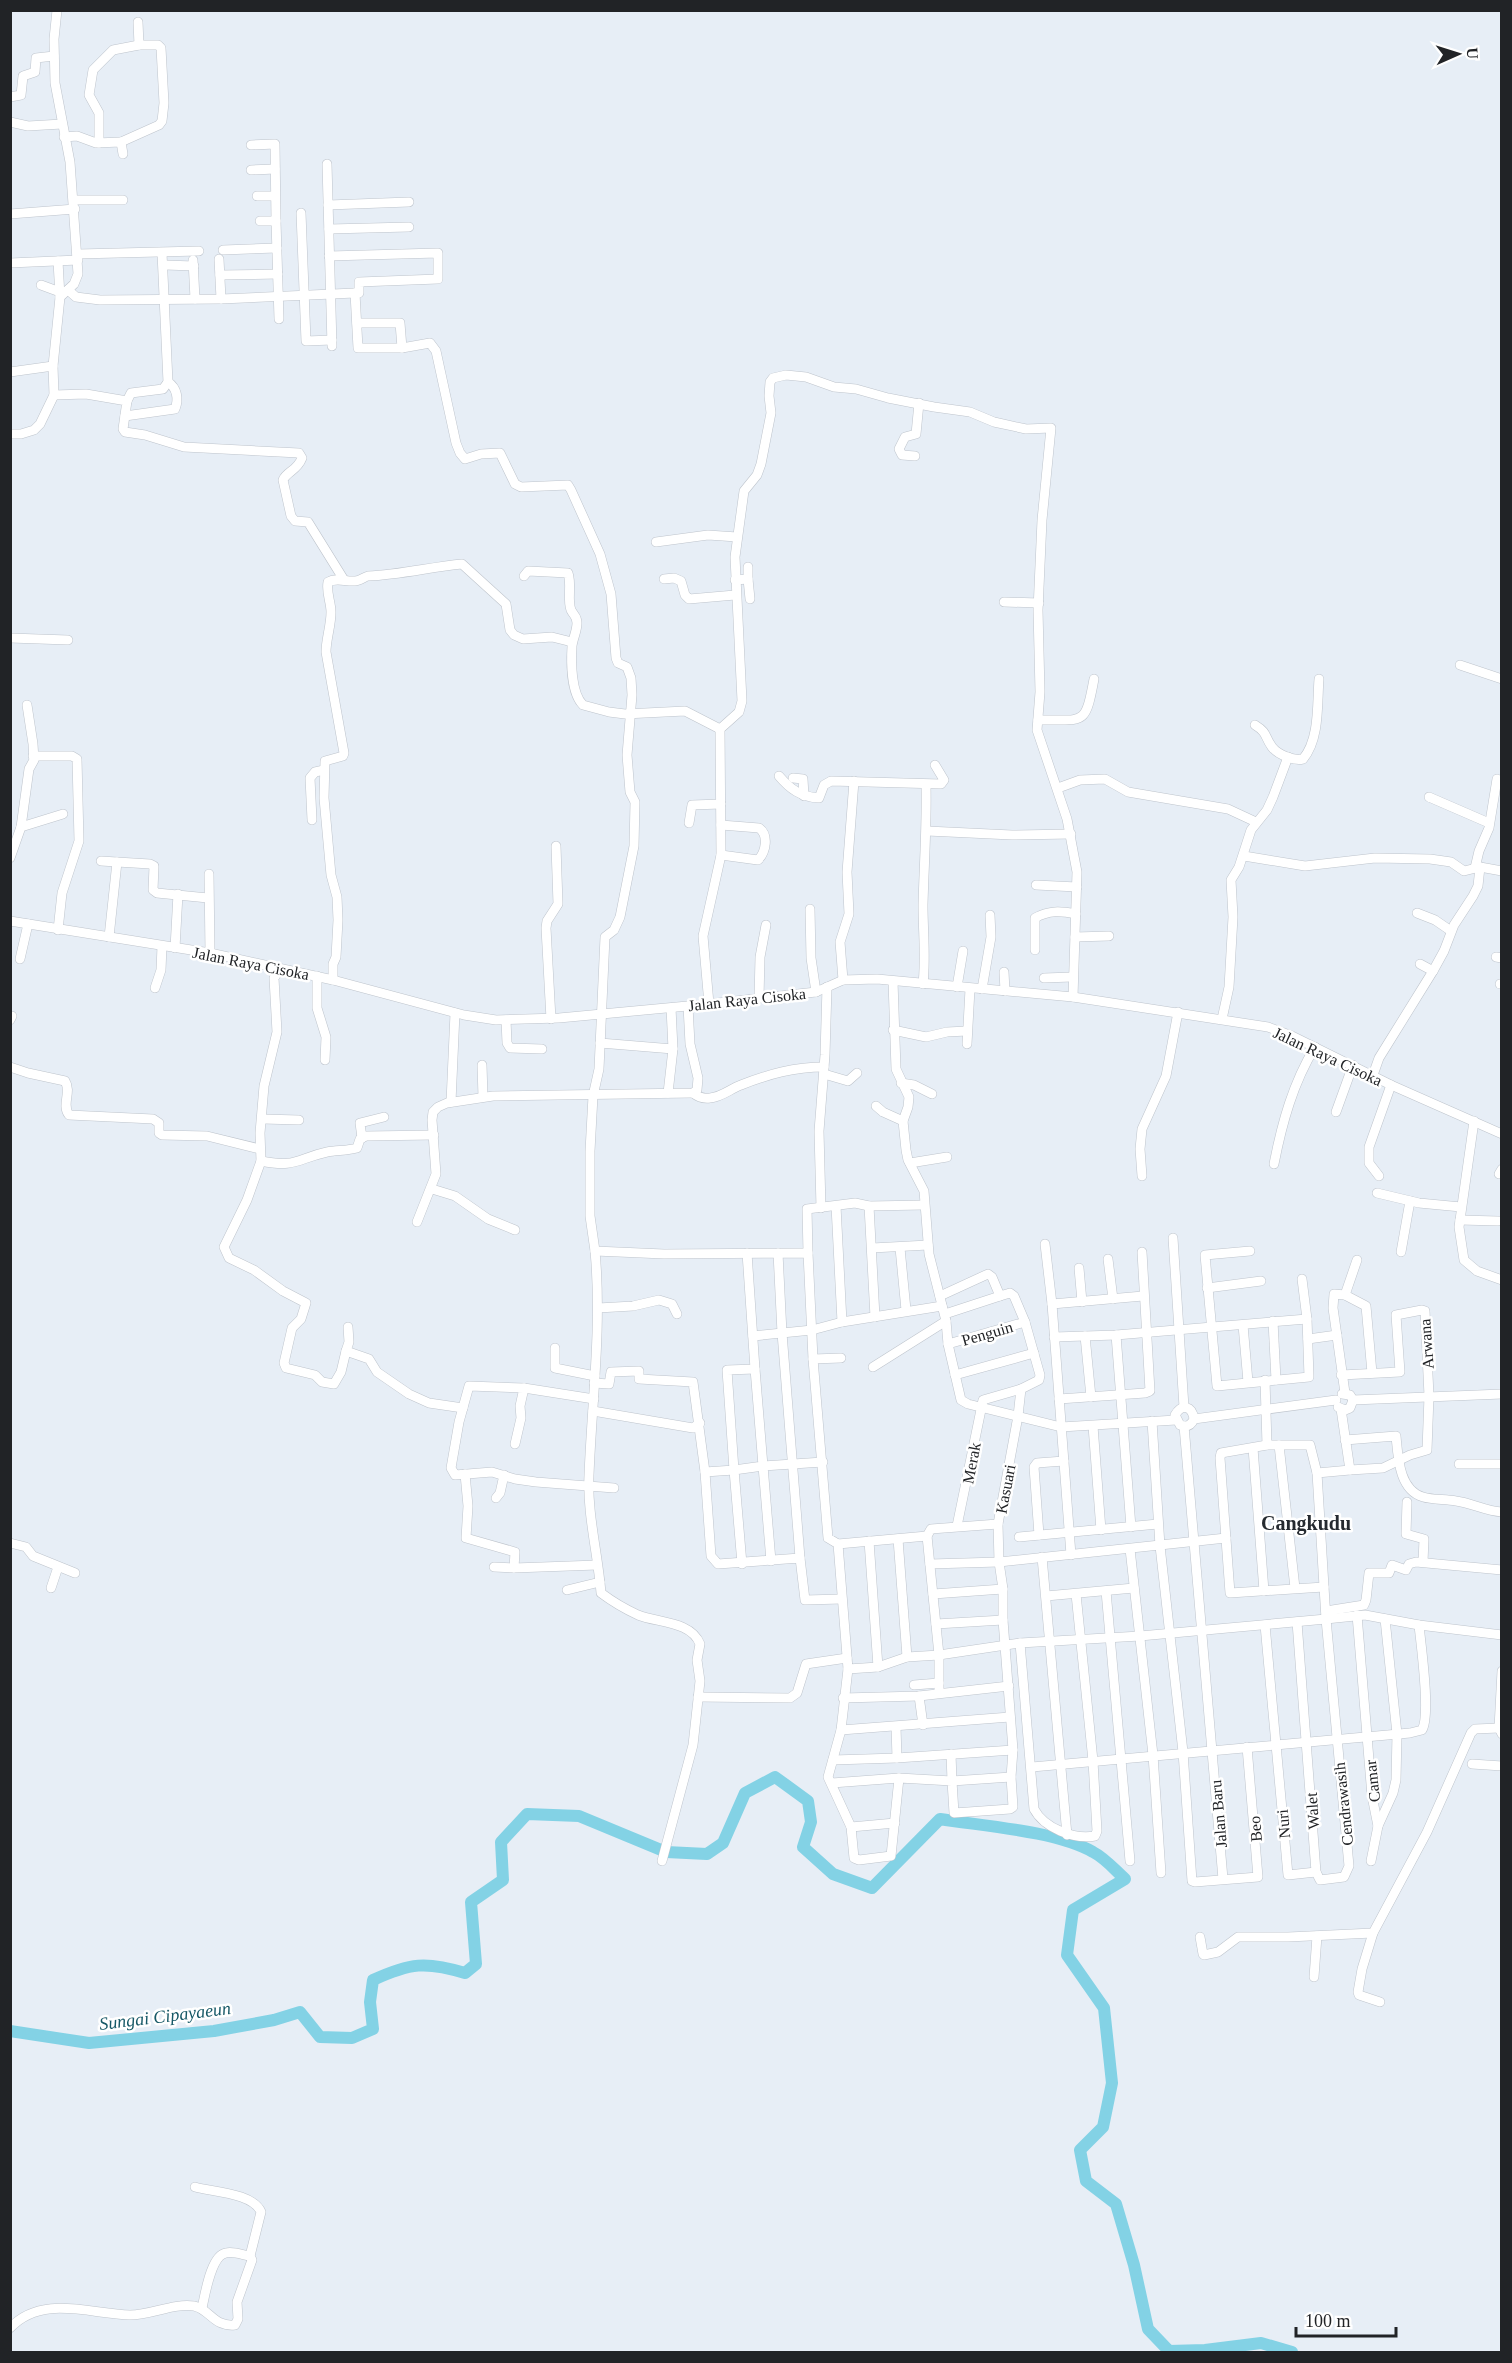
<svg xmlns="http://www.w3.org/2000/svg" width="1512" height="2363" font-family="'Times New Roman',serif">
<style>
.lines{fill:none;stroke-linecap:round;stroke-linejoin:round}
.river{stroke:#83d2e5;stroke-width:12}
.minor-casing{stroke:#bec4cc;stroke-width:10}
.minor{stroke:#fff;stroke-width:9}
.labels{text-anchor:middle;stroke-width:5;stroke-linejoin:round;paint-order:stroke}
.street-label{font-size:16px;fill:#212326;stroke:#fff}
.water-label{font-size:18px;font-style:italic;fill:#165866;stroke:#fff}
.quarter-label{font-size:20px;font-weight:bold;fill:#252a30;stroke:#fff}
</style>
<rect width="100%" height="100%" fill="#e7eef6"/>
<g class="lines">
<!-- river -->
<path class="river" d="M 10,2031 L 89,2043 L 214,2031 L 274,2020 L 300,2012 L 320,2037 L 352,2038 L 373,2029 L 370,2002 L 373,1980 C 410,1963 426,1961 465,1973 L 476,1964 L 471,1902 L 503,1880 L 501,1842 L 527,1814 L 579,1816 L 666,1852 L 707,1854 L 723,1843 L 745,1793 L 775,1777 L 808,1801 L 811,1822 L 803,1847 L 833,1874 L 872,1888 L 940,1819 C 983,1826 1056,1831 1093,1852 C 1105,1858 1115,1870 1125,1879 L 1073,1910 L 1067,1955 L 1104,2008 L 1112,2083 L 1103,2127 L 1080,2150 L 1086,2181 L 1116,2204 L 1134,2265 L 1148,2329 L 1169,2351 L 1205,2350 L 1261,2343 L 1292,2352"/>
<defs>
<g id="minor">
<path d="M 10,97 L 21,95 L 23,76 L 35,72 L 36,58 L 54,56"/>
<path d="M 10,122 L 28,126 L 62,124"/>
<path d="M 64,137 L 77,136 L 96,143 L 121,142 L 123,154"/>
<path d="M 121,142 L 159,125 L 162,121 L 164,103 L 161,48 L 158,45 L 139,45 L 138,22"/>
<path d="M 99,143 L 99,113 L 89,95 L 93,70 L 113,50 L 139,45"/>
<path d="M 251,145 L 275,144 L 276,221"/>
<path d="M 327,164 L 332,346"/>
<path d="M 251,170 L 275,169"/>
<path d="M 257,196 L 275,196"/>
<path d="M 74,200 L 123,200"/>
<path d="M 328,205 L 409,202"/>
<path d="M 301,213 L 306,341 L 332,340"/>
<path d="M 10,214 L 75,209"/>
<path d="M 260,221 L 276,221 L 279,319"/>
<path d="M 329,229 L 409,227"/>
<path d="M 223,250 L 277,248"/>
<path d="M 78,254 L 199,251"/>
<path d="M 329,256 L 438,253 L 438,279 L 359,282 L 359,293 L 355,293"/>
<path d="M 219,259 L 221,299"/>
<path d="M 193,260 L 195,299"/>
<path d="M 58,261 L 60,297"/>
<path d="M 10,263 L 78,260"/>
<path d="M 165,265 L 194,266"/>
<path d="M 220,275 L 278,274"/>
<path d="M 41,285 L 60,292"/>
<path d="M 68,290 L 76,297 L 100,300 L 221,299 L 355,293 L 358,348 L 402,348 L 430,343 L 436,351 L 456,443 L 460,453 L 465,459 L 481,454 L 500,453 L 515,484 L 521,487 L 568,485 L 571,490 L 600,554 L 611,594 L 616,658 L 618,663 L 627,667 L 631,678 L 632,695 L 627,755 L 630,792 L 635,802 L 634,846 L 620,917 L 614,930 L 605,937 L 599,1069 L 593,1096 L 590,1151 L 590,1216 L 595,1251 L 664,1254 L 808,1253 L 813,1359 L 828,1538 L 838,1544 L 848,1669 L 878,1667 L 907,1657 L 939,1655 L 1020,1643 L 1140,1636 L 1326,1619 L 1365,1615 L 1419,1625 L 1502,1635"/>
<path d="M 357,323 L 400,323 L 402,348"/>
<path d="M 10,372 L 53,366"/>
<path d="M 54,395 L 86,394 L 127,401 L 123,429 L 125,432 L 145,435 L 184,447 L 299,453 L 302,458 C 297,471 287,471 283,480 L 291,516 L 295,521 L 308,522 L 344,580"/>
<path d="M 127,401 L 131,393 L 163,389 L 168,382 L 162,253"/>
<path d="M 125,416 L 175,409 C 179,399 177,388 168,382"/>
<path d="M 10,434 L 21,434 L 34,430 L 40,424 L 54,395 L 53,366 L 60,297 L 74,284 L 78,274 L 70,162 L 55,83 L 54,39 L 57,10"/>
<path d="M 915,456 L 902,455 L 899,449 L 905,437 L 916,434 L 919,403"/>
<path d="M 656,542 L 708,535 L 737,537"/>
<path d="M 524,576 L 528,571 L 568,573 C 572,584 567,600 571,610 C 574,616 577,616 577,623 C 577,631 573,638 572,646 C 571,662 571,693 583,705 L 609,712 L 625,714 L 685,711 L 720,729"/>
<path d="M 664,579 L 674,578 L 681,581 L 685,595 L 689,599 L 735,595"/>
<path d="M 748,579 L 750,599"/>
<path d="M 735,580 L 748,579 L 748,567"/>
<path d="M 1004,602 L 1039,603"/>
<path d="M 10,638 L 68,640"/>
<path d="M 1460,665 L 1502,679"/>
<path d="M 1038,720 C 1084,719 1085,728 1094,679"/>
<path d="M 1255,725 C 1268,733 1264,736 1272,747 C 1278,755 1294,761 1303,759 C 1320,739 1317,703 1319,679"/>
<path d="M 33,756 L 72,756 L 77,759 L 79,841 L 62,893 L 58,930"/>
<path d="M 779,776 C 790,789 801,797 819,798 L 824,785 L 831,781 L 941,784 L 944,780 L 935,765"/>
<path d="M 793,778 L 803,779 L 804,796"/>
<path d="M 1058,788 L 1080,780 L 1105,779 L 1128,792 L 1228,809 L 1256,822"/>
<path d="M 1429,797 L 1489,823"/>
<path d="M 312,820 L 310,778 L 315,772 L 324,770"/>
<path d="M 689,823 L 692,805 L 721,804"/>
<path d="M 21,827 L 29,769 L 34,760 L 33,744 L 27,705"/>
<path d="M 927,831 L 1012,835 L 1071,834"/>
<path d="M 721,855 L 758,860 C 766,852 769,835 759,828 L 721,825"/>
<path d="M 1244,856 L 1305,866 L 1375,858 L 1430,859 L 1451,862 L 1464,871 L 1480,867 L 1502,871"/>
<path d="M 10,858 L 21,827 L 63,814"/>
<path d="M 101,861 L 117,862 L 109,937"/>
<path d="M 117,862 L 150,864 L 154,866 L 153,890 L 157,893 L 208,898"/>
<path d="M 1475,868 L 1479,851 L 1489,828 L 1497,779"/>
<path d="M 209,874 L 210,953"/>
<path d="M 1036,885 L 1077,887"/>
<path d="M 810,909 L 811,958 L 816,992"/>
<path d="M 1417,913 L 1435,920 L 1451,931"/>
<path d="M 10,921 L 210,953 L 333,980 L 464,1015 L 496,1020 L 559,1018 L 709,1004 L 816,992 L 843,980 L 877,979 L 1073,997 L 1268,1027 L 1292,1036 L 1391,1085 L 1502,1134"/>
<path d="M 1075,937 L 1109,936"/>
<path d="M 175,948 L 178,894"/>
<path d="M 1035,950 L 1035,918 C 1049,910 1061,911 1076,914"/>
<path d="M 1496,957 L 1502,958"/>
<path d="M 20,959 L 28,924"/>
<path d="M 1420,964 L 1433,971"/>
<path d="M 280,969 L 274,978 L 277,1032 L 264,1086 L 260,1133 L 261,1161 L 247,1200 L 224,1247 L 229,1258 L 254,1270 L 283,1291 L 306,1303 L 301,1319 L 292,1328 L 284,1363 L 286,1368 L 315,1375 L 322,1382 L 334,1384 L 341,1372 L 346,1351"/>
<path d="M 1004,972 L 1005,991"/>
<path d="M 317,976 L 317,1008 L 326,1037 L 325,1060"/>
<path d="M 1044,978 L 1072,977"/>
<path d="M 333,980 L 333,964 L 336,957 L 338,920 L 337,897 L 331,875 L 324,798 L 325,761 L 343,756 L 344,753 L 326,652 C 326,639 331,626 331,612 C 331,602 326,593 328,582 C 337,577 346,582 355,581 C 360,581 364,577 368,576 C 400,575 430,567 462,564 L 506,604 L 510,630 L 514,635 L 523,639 L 552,637 L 572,642"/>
<path d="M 843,980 L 840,942 L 849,914 L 847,872 L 854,781"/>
<path d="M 893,981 L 896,1069 L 909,1097 L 908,1107 L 903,1121 L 906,1150 L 908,1160 L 924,1191 L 929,1254 L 946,1321 L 948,1344 L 961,1400 L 968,1404 L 1061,1427 L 1176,1420"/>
<path d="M 923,984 C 926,957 923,932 923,905 C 924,865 927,825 926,785"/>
<path d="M 1500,984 L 1502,984"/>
<path d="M 957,987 L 963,951"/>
<path d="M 155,988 L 161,970 L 162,946"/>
<path d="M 982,989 L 991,937 L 990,915"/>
<path d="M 759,998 L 760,957 L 766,925"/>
<path d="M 709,1004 L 703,936 L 721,855 L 720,729 L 739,712 L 742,701 L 735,557 L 744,491 L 757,475 L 761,464 L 771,413 L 769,396 L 770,382 L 773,378 L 786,375 L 806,377 L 834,387 L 856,389 L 888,398 L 934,407 L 970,412 L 994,422 L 1026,429 L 1051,428 L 1042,520 L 1038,610 L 1040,692 L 1037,730 L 1067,819 L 1077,872 L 1073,997"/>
<path d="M 551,1019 L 546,928 L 547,921 L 558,904 L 556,846"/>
<path d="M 1222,1019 L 1229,987 L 1233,917 L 1231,880 L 1239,867 L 1251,830 L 1267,810 L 1273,797 L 1288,757"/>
<path d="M 10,1020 L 12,1016"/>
<path d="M 506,1020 L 507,1043 L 510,1048 L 542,1049"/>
<path d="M 893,1030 L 926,1037 L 947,1032 L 967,1031"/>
<path d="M 600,1043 L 673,1049"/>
<path d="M 967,1044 L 970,989"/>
<path d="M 482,1065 L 483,1097"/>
<path d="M 10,1067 L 28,1073 L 65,1081 C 72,1092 61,1105 69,1115 L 153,1119 L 159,1123 L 159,1133 L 162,1135 L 207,1136 L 260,1149"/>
<path d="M 824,1074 L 848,1081 L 857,1073"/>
<path d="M 1373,1075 L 1379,1058 L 1433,971 L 1444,951 L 1454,925 L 1473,896 L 1478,886 L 1480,867"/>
<path d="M 901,1083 L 914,1085 L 932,1094"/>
<path d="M 668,1093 L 673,1049 L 671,1008"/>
<path d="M 693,1093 C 698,1097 703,1099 710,1098 C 722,1097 730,1089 741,1085 C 769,1074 794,1067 824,1067"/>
<path d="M 451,1102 L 455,1013"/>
<path d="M 876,1106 L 883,1112 L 903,1121"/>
<path d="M 1336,1112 L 1353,1065"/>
<path d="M 263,1119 L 299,1120"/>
<path d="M 1474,1121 L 1459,1227 L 1464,1260 L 1477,1271 L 1502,1280"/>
<path d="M 362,1138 L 360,1123 L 384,1117"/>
<path d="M 261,1161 C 296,1168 296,1159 327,1152 C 337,1150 347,1151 357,1148 L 360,1139 L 366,1136 L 434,1135"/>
<path d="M 910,1163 L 947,1157"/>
<path d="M 1274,1164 C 1282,1123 1293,1083 1315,1047"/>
<path d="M 1499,1174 L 1502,1169"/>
<path d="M 1142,1176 L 1140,1149 L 1142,1129 L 1166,1076 L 1178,1012"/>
<path d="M 1379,1176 L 1369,1163 L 1369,1147 L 1391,1085"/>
<path d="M 432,1189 L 455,1196 L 488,1219 L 515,1230"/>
<path d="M 1377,1193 L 1419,1203 L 1461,1207"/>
<path d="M 836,1206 L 842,1322"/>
<path d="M 869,1206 L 875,1317"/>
<path d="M 821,1208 L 819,1131 L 825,1055 L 827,987"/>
<path d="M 1460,1220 L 1498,1221"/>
<path d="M 417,1222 L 436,1174 L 432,1120 L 433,1112 L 438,1107 L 447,1103 L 493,1096 L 693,1093 L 697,1090 L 698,1078 L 690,1044 L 688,1006"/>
<path d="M 1173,1238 L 1184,1407"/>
<path d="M 1045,1244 L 1052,1304 L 1071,1555"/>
<path d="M 872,1248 L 928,1245"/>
<path d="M 900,1248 L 906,1310"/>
<path d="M 595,1251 C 602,1326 592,1400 589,1475 C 587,1514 598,1554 601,1593 C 613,1602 625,1609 638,1615 C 658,1623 691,1621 700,1644 L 697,1660 L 700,1681 L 693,1745 L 662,1861"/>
<path d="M 1250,1251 L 1205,1255 L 1217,1386 L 1309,1377 L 1307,1319 L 1302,1279"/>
<path d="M 1401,1252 L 1410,1201"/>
<path d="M 747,1253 L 755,1369 L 727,1370 L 734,1470 L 705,1472 L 711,1556 L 718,1564 L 800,1558 L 805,1600 L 842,1599"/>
<path d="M 778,1253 L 782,1333 L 800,1558"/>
<path d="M 808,1253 L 807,1209 L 855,1203 L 869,1206 L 924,1205"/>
<path d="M 1108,1259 L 1113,1299"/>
<path d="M 1079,1268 L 1082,1302"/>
<path d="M 1207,1288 L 1261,1281"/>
<path d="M 1345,1295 L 1357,1260"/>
<path d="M 1052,1304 L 1143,1296"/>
<path d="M 598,1308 L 633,1306 L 659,1300 L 672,1304 L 677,1314"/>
<path d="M 945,1314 L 1000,1296"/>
<path d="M 1273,1321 L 1276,1380"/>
<path d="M 1243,1325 L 1248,1382"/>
<path d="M 348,1327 L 349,1342 L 346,1351 L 369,1359 L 377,1372 L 409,1394 L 429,1403 L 463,1408"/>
<path d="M 1116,1335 L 1131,1527"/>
<path d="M 753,1336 L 812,1330 L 842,1322 L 942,1306"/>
<path d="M 1085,1336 L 1091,1397"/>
<path d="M 1054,1337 L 1116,1335 L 1307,1319"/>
<path d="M 1308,1339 L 1337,1335"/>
<path d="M 948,1344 L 1025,1322"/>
<path d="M 555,1348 L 555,1368 L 595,1376"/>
<path d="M 813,1359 L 841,1358"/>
<path d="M 873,1367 L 946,1321"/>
<path d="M 955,1375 L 1034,1353"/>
<path d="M 1341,1375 L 1400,1372 L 1396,1315 L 1422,1310 L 1425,1311 L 1429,1396 L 1427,1450 L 1410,1455 L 1383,1468 L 1350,1470"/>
<path d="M 1265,1380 L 1267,1445"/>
<path d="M 594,1383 L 609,1384 L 611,1372 L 639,1371 L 639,1379 L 693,1382 L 705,1472"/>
<path d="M 524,1388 L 594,1399"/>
<path d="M 1345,1393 L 1333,1308 L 1334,1294 L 1345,1295 L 1366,1306 L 1372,1373"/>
<path d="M 1342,1394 L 1350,1395 L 1353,1400 L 1502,1394"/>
<path d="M 1059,1399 L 1145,1393 L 1150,1391 L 1142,1252"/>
<path d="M 1338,1407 L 1345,1410 L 1350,1408 L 1353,1400"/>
<path d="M 593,1411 L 693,1428 L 700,1423"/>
<path d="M 1194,1419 C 1192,1406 1182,1403 1175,1415 L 1180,1425 C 1186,1427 1191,1426 1194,1419 L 1336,1400"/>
<path d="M 1152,1421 L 1160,1546 L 1183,1752 L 1192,1881 L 1195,1882 L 1258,1877 L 1247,1747"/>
<path d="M 1093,1426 L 1101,1530"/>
<path d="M 1184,1426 L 1223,1879"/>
<path d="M 1345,1440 L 1396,1436 C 1398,1457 1399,1490 1423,1497 C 1433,1500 1445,1499 1456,1501 C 1472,1503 1485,1511 1502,1512"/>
<path d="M 515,1444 L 521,1418 L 520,1406 L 524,1388 L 469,1386 L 459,1422 L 451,1468 L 455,1475 L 492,1472 L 515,1479 L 536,1482 L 614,1488"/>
<path d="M 1279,1445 L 1295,1588"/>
<path d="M 1253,1448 L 1264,1591"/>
<path d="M 1459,1464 L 1502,1464"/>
<path d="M 1317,1473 L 1310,1445 L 1267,1445 L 1221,1453 L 1220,1458 L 1230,1593 L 1324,1587"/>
<path d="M 465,1474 L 468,1506 L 466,1538 L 515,1552 L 514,1568"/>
<path d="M 496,1498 L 500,1493 L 504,1475"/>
<path d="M 1407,1502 L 1406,1534 L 1424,1539 L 1423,1562"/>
<path d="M 957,1526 L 983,1400 L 1021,1389"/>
<path d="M 1039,1535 L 1034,1467 L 1037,1463 L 1064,1461"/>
<path d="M 927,1536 L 939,1655 L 939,1693"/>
<path d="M 1019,1537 L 1158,1524"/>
<path d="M 898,1539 L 907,1657"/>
<path d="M 869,1541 L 878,1667"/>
<path d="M 10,1543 L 26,1547 L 33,1556 L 75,1573"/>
<path d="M 838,1544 L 927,1536 L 931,1529 L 998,1524"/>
<path d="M 1130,1549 L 1153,1755 L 1161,1873"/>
<path d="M 1042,1557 L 1067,1835"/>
<path d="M 771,1561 L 763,1466 L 823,1462"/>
<path d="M 742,1564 L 734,1470 L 763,1466 L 755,1369"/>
<path d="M 930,1564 L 999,1562 L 1226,1538"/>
<path d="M 494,1567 L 514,1568 L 597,1565"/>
<path d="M 51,1588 L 58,1567"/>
<path d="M 567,1590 L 600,1582"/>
<path d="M 1106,1591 L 1130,1861"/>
<path d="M 933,1594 L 1003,1589"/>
<path d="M 1046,1596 L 1134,1588"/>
<path d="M 1326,1611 L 1364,1605 L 1366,1600 L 1369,1573 L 1389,1573 L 1392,1565 L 1406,1570 L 1409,1564 L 1416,1562 L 1502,1570"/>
<path d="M 1357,1615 L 1372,1796 L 1378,1826"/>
<path d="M 1297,1622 L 1316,1872 L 1320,1880 L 1344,1877 L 1349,1866 L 1326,1619 L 1317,1473 L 1350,1470 L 1341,1409"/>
<path d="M 936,1624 L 1003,1620"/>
<path d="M 1265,1625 L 1288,1875 L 1316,1872"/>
<path d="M 1020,1643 L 1034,1809 C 1044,1828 1074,1840 1095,1836 L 1097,1831 L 1093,1761 L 1076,1594"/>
<path d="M 848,1669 L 841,1730 L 828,1777 L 851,1827 L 854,1858 L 859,1860 L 891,1856 L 899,1778 L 952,1781 L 954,1813 L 1010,1809 L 1013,1807 L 1011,1777 L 1013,1750 L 1003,1620 L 1003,1589 L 999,1562 L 998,1524 L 1018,1416 L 1021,1389 L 1039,1380 L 1040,1375 L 1025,1322 L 1014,1296 L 1010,1293 L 1000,1296 L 992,1277 L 988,1274 L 940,1296"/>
<path d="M 1502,1671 L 1499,1728 L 1502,1734"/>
<path d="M 914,1685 L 939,1683"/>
<path d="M 919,1696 L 923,1725"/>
<path d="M 698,1697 L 790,1698 L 797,1693 L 806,1664 L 847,1658"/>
<path d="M 843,1698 L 919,1696 L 1009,1686"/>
<path d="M 896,1727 L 897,1758"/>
<path d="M 841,1730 L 1010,1717"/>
<path d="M 951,1754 L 952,1781 L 1011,1777"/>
<path d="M 833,1760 L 897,1758 L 1013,1750"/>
<path d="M 1472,1764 L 1502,1766"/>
<path d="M 1032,1767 L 1410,1733 L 1422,1730 C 1431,1715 1421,1646 1419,1625"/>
<path d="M 832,1783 L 899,1778"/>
<path d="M 851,1827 L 895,1823"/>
<path d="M 1371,1861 L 1378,1826 L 1393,1793 L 1396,1780 L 1397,1734 L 1385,1619"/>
<path d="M 1373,1933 L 1362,1969 L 1358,1992 L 1359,1995 L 1380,2002"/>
<path d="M 1200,1937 L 1203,1954 L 1204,1955 L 1218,1952 L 1238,1937 L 1288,1937 L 1373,1933 L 1427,1832 L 1471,1733 L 1475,1729 L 1499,1728"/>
<path d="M 1314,1977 L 1317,1936"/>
<path d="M 202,2308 C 205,2295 211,2255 226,2253 C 233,2251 243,2255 250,2256"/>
<path d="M 10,2328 C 42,2294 90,2314 130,2315 C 152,2315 173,2303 194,2306 C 210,2309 213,2327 235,2325 L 238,2319 L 237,2302 L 252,2260 L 250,2256 L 261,2212 C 253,2193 213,2192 195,2187"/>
</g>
</defs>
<!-- minor casing -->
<use href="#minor" class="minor-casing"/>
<!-- minor -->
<use href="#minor" class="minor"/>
</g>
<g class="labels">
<!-- street labels -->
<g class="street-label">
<text transform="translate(251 963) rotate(11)" y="6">Jalan Raya Cisoka</text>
<text transform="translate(747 999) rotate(-6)" y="6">Jalan Raya Cisoka</text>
<text transform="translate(1328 1056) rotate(25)" y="6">Jalan Raya Cisoka</text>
<text transform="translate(987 1333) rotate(-16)" y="6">Penguin</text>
<text transform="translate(1426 1344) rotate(-94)" y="6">Arwana</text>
<text transform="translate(971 1463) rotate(-79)" y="6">Merak</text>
<text transform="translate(1005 1489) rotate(-79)" y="6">Kasuari</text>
<text transform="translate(1372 1781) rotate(-96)" y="6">Camar</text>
<text transform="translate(1343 1804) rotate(-96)" y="6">Cendrawasih</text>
<text transform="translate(1312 1811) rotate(-94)" y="6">Walet</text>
<text transform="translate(1218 1814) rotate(-95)" y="6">Jalan Baru</text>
<text transform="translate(1283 1824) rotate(-95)" y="6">Nuri</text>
<text transform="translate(1255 1829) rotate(-95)" y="6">Beo</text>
</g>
<!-- water labels -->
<g class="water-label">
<text transform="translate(165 2016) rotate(-7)" y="6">Sungai Cipayaeun</text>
</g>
<!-- quarter labels -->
<g class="quarter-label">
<text x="1306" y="1530">Cangkudu</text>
</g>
</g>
<!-- border -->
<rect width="1512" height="2363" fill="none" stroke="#212326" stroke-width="24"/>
<!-- north arrow -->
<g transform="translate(1458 54) rotate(87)" stroke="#ffffff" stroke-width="4.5" paint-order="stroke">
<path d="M0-4.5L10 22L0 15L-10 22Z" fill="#212326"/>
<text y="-9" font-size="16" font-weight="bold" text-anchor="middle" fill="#212326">U</text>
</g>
<!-- scale -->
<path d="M1296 2327v9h100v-9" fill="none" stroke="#212326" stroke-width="3"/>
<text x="1305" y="2327" font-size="18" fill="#212326" stroke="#ffffff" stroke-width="4.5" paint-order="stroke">100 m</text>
</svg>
